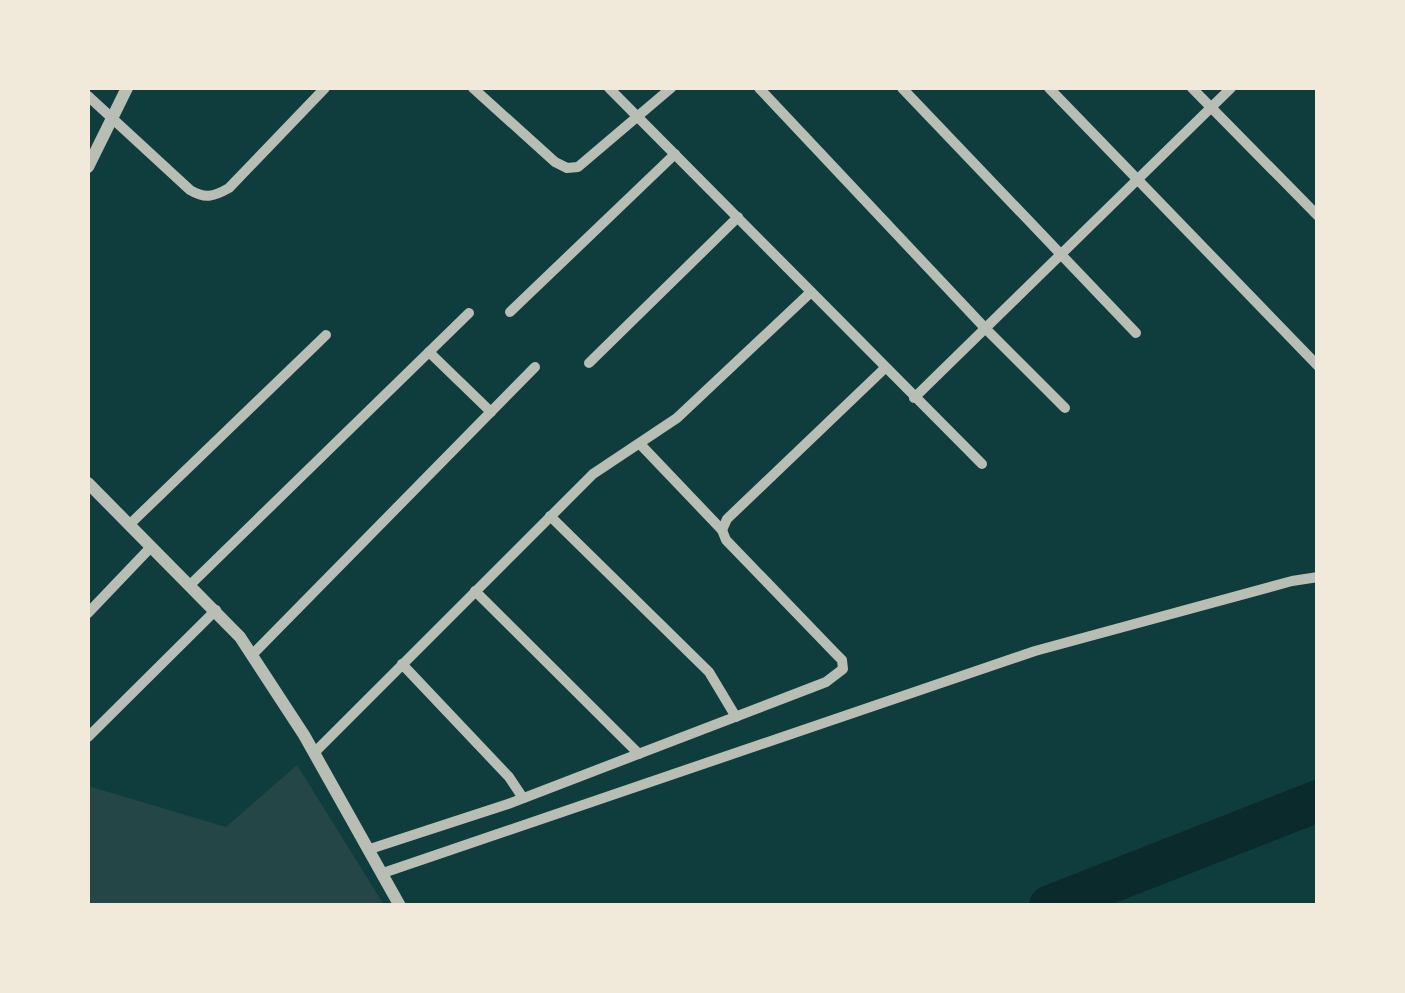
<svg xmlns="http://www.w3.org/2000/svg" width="1405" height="993" font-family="Helvetica,sans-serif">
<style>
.green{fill:#244646}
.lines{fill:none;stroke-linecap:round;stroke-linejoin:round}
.river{stroke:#0a2a2b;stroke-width:42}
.minor{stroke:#b8beb3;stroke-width:10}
.tertiary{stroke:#b8beb3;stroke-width:12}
</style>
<rect width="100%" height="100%" fill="#0f3d3e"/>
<!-- green -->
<path class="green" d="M 297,765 L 384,905 L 88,905 L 88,786 L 226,827 Z"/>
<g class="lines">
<!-- river -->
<path class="river" d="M 1050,906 L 1318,801"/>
<!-- minor -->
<g class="minor">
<path d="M 473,88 L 555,162 L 567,168 L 578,167 L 671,88"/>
<path d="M 609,88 L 982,464"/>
<path d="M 759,88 L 985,328 L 1065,408"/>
<path d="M 902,88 L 1136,333"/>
<path d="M 1049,88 L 1318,366"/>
<path d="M 1192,88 L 1318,216"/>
<path d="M 88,96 L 190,190 C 205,199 213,197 229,188 L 325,88"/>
<path d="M 510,312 L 675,154"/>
<path d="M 429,352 L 491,412"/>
<path d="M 589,363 L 738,217"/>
<path d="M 914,398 L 1231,88"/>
<path d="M 550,516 L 709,672 L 736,717"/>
<path d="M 129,525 L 326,335"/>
<path d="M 722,530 L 727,519 L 885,368"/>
<path d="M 191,584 L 469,313"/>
<path d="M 475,591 L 639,754"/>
<path d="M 88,613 L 151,547"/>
<path d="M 252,655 L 535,367"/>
<path d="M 402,664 L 509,777 L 523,798"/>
<path d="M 88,737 L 216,610"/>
<path d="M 315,752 L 593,474 L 677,418 L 811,292"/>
<path d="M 370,849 L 508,804 L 826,682 L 843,669 L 842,660 L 835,653 L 726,540 L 722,530 L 640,444"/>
<path d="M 383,873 L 1035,651 L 1292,581 L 1318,577"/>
</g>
<!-- tertiary -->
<g class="tertiary">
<path d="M 88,167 L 127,88"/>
<path d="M 88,483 L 240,637 L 304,735 L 400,906"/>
</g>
</g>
<!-- border -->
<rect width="1405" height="993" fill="none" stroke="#f1e9da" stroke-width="180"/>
</svg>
